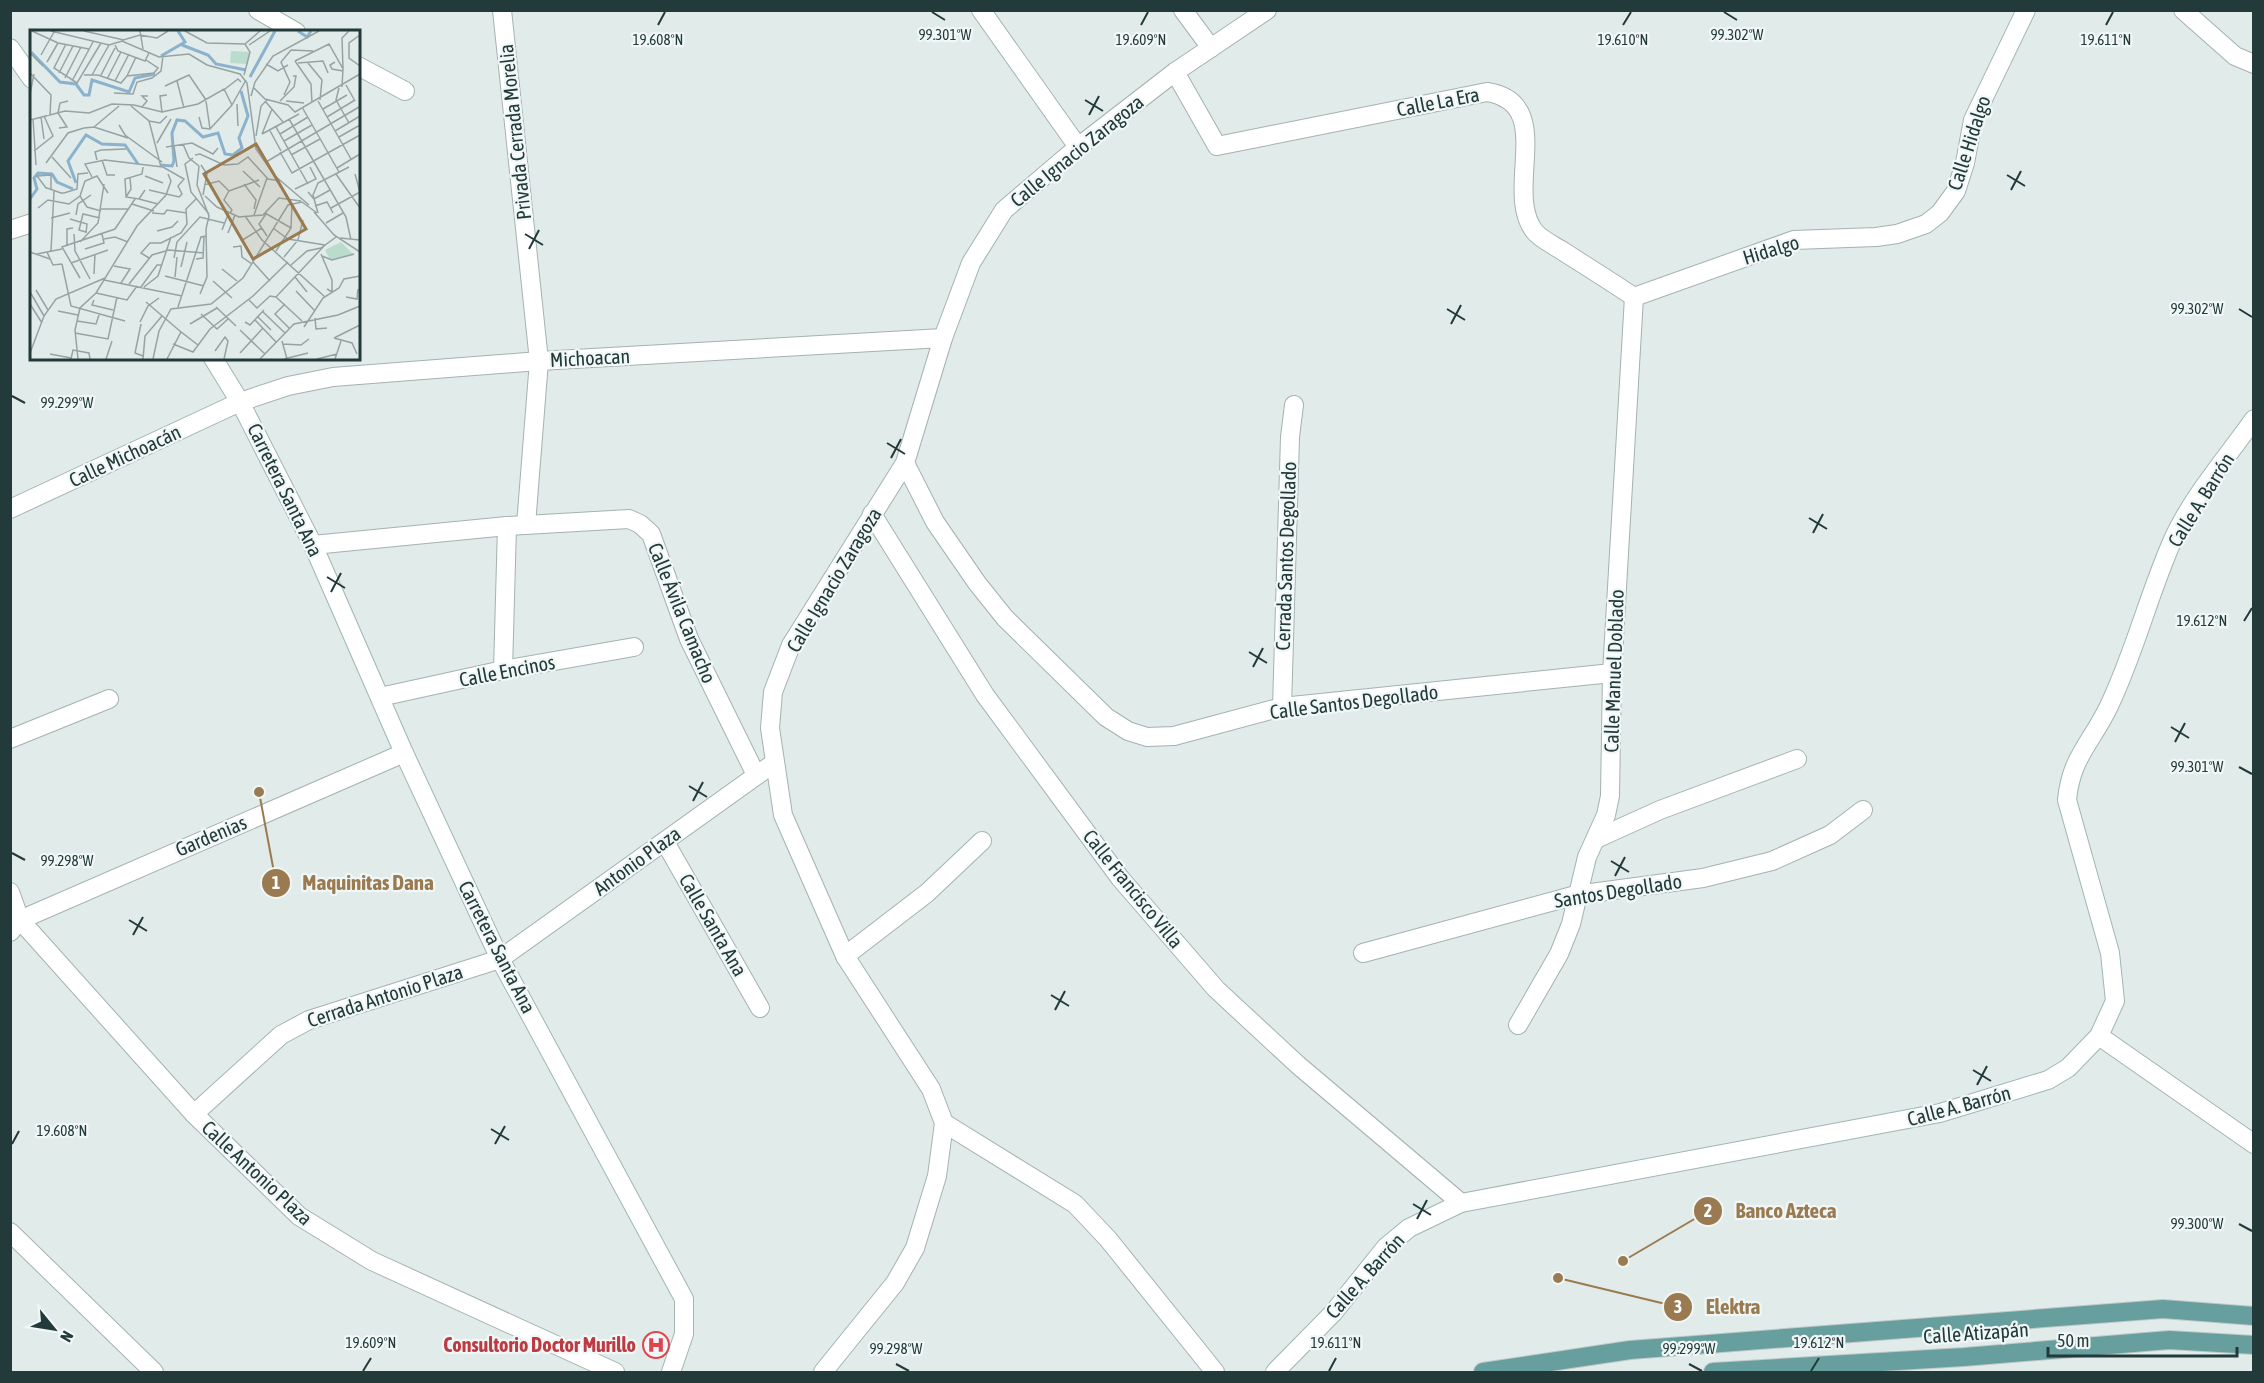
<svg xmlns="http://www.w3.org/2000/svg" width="2264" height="1383" font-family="'Asap Condensed',sans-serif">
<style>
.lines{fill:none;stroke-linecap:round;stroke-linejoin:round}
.street-casing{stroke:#a4b2b1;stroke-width:20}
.secondary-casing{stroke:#a0b6b3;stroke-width:20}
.primary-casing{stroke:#c1c8c8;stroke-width:20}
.street{stroke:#fff;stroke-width:18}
.secondary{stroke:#fff;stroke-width:18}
.primary{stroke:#679e9e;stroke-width:18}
.ticks{fill:none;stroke:#223a3a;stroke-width:2}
.labels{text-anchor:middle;stroke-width:4.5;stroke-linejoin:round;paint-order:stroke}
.street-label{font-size:20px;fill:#223a3a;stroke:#f1f7f6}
.health-label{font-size:20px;font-weight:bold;fill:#be3a42;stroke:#f1f7f6;text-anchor:end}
.inset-river{fill:none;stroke:#8bb2cd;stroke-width:3}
.inset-road{fill:none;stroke:#95a4a3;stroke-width:1.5}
.view{fill:#9a7a50;fill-opacity:0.15;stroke:#9a7a50;stroke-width:3}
.inset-edge{fill:none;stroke:#223a3a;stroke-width:3}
.ticks-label{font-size:15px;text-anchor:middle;fill:#223a3a;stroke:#f1f7f6;stroke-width:4.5;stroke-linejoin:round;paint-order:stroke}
.leader{fill:none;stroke:#9a7a50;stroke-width:2}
.callout-dot{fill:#9a7a50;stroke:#f1f7f6;stroke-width:2}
.mark-label{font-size:18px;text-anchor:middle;font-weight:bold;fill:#fff}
.callout-label{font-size:21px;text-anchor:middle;font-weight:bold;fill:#9a7a50;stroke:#f1f7f6;stroke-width:4.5;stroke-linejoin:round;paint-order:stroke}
</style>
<rect width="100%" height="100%" fill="#e1ebe9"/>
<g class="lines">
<defs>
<g id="street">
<path d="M 258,10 L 296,32"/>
<path d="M 502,10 L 539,361 L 526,525"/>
<path d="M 981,10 L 1078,147"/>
<path d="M 1183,10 L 1211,48"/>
<path d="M 2183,10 L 2235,56 L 2254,64"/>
<path d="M 358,66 L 405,91"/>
<path d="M 1175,72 L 1217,146 L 1487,92 C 1558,103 1502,192 1535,232 C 1541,239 1553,245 1561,250 C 1586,266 1610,281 1634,297"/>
<path d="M 10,230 L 32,223"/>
<path d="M 1634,297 L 1794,240 L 1876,237 L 1897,234 L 1926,224 L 1940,213 L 1956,191 L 1965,163 L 1973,120 L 2026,10"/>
<path d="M 905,463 L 935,522 L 977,583 L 1005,618 L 1106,717 L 1128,731 L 1147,737 L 1174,736 L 1282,707 L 1612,673"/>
<path d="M 10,509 L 240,402 L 288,386 L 333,377 L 539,361 L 943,338"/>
<path d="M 872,514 L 985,695 L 1120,878 L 1216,989 L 1298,1065 L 1461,1203"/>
<path d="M 313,545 L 507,526 L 629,519 L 640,524 L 651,534 L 689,639 L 756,775"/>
<path d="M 503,670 L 507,526"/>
<path d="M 380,697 L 503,670 L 634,647"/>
<path d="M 1282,707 L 1290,437 L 1294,405"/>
<path d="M 10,739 L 109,699"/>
<path d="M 1596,839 L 1660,810 L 1797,759"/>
<path d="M 665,842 L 760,1008"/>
<path d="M 10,892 L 20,920 L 194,1114 L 299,1216 L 372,1261 L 615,1372"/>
<path d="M 10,932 L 20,920 L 404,753"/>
<path d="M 1363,953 L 1576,895 L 1703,878 L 1772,861 L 1830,835 L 1863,810"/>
<path d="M 845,956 L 927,893 L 982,841"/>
<path d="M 1518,1025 L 1559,954 L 1571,924 L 1587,857 L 1606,815 L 1610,796 L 1612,673 L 1634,297"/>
<path d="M 2099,1036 L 2254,1144"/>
<path d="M 194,1114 L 281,1035 L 309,1020 L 500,959 L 774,763"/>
<path d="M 944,1123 L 1075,1204 L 1108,1239 L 1215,1372"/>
<path d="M 10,1232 L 154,1372"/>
<path d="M 823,1372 L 895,1283 L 915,1248 L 937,1176 L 944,1123 L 931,1089 L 845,956 L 783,815 L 770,728 L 773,692 L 791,645 L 905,463 L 943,338 L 971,263 L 1004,210 L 1078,147 L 1175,72 L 1267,10"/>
</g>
<g id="secondary">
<path d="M 10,48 L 32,79"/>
<path d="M 213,358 L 240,402 L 313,545 L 404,753 L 500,959 L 684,1299 L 684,1334 L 671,1372"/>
<path d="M 1275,1372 L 1333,1313 L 1386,1247 L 1409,1228 L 1461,1203 L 1940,1113 L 2048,1080 L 2068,1068 L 2099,1036 L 2115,1001 L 2110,953 L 2067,800 C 2071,757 2092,742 2109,706 C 2134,654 2148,597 2171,544 C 2190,499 2226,459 2254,419"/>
</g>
<g id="primary">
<path d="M 1483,1372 L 1630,1350 L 2163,1309 L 2254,1316"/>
<path d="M 1713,1372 L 1964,1357 L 2169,1340 L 2254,1345"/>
</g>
</defs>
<!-- street casing -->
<use href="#street" class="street-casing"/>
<!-- secondary casing -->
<use href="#secondary" class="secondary-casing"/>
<!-- primary casing -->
<use href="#primary" class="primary-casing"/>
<!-- street -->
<use href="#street" class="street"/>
<!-- secondary -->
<use href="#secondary" class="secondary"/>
<!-- primary -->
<use href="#primary" class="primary"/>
</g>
<!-- ticks -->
<path class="ticks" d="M 932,12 L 945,20M 1724,12 L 1737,20M 658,25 L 665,12M 1141,25 L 1148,12M 1623,25 L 1631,12M 2106,25 L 2113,12M 1085,100 L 1103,111M 1089,115 L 1099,96M 2007,175 L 2025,186M 2011,190 L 2021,171M 525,234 L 543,245M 529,249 L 539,230M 1447,309 L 1465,320M 2239,309 L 2252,317M 1451,324 L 1461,305M 12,396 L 25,403M 887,443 L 905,454M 891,458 L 901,439M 1809,518 L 1827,529M 1813,533 L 1823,514M 327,577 L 345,588M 331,592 L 341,573M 2244,621 L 2252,608M 1249,652 L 1267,663M 1253,667 L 1263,648M 2171,727 L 2189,738M 2175,742 L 2185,723M 2239,767 L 2252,774M 689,786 L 707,797M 693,801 L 703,782M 12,853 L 25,860M 1611,861 L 1629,872M 1615,876 L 1625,857M 129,920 L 147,931M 133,935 L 143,917M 1051,995 L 1069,1006M 1055,1010 L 1065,991M 1973,1070 L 1991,1081M 1977,1085 L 1987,1066M 491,1129 L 509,1140M 12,1144 L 19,1131M 495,1144 L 505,1126M 1413,1204 L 1431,1215M 1417,1219 L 1427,1200M 2239,1224 L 2252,1231M 896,1364 L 909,1371M 1689,1364 L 1702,1371M 363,1371 L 371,1358M 1329,1371 L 1336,1358M 1811,1371 L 1819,1358"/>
<!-- icons -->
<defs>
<symbol id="hospital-ring" viewBox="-11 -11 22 22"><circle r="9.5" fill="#f1f7f6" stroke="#e0444e" stroke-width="1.5"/><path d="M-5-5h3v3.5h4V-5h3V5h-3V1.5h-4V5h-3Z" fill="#e0444e"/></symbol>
</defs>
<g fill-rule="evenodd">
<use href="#hospital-ring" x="641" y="1330" width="30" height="30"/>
</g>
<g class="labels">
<!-- street labels -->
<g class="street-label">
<text transform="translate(1438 102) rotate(-11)" y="7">Calle La Era</text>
<text transform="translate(515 132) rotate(-96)" y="7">Privada Cerrada Morelia</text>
<text transform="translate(1969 143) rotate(-72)" y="7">Calle Hidalgo</text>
<text transform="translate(1077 151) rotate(-39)" y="7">Calle Ignacio Zaragoza</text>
<text transform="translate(1771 250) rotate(-17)" y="7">Hidalgo</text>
<text transform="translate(590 358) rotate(-3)" y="7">Michoacan</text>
<text transform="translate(125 456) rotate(-25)" y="7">Calle Michoacán</text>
<text transform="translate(285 490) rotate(64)" y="7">Carretera Santa Ana</text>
<text transform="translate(2201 500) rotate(-58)" y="7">Calle A. Barrón</text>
<text transform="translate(1286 556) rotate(-88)" y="7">Cerrada Santos Degollado</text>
<text transform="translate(834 580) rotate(-59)" y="7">Calle Ignacio Zaragoza</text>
<text transform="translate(682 613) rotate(68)" y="7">Calle Ávila Camacho</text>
<text transform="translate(507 671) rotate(-11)" y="7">Calle Encinos</text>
<text transform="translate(1614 671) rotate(-88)" y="7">Calle Manuel Doblado</text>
<text transform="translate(1354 702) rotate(-7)" y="7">Calle Santos Degollado</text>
<text transform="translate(211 836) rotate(-23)" y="7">Gardenias</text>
<text transform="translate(637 861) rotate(-36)" y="7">Antonio Plaza</text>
<text transform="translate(1133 889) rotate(51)" y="7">Calle Francisco Villa</text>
<text transform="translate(1618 891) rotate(-9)" y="7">Santos Degollado</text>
<text transform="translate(713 925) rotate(60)" y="7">Calle Santa Ana</text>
<text transform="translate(497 947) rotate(63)" y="7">Carretera Santa Ana</text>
<text transform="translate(385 996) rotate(-18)" y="7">Cerrada Antonio Plaza</text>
<text transform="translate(1959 1106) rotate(-15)" y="7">Calle A. Barrón</text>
<text transform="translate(257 1173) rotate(43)" y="7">Calle Antonio Plaza</text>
<text transform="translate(1365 1276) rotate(-48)" y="7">Calle A. Barrón</text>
<text transform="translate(1976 1333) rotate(-4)" y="7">Calle Atizapán</text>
</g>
<!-- health labels -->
<g class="health-label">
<text x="636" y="1352">Consultorio Doctor Murillo</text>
</g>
</g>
<!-- overview -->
<g transform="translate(30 30)">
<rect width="330" height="330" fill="#e1ebe9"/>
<path d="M 201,21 L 219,22 L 218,34 L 200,33 ZM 311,212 L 324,225 L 300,230 L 295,220 Z" fill="#bbdbcc"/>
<path class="inset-river" d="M 268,1 L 277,7 L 281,1M 152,15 L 178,25 L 186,34 L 216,40M 1,22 L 30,52 L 46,54 L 54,65 L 59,65 L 62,50 L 99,62 L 105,48 L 125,44M 131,26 L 155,12 L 148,1M 220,47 L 245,1M 131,135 L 142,136 L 144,131 L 142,103 L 147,90 L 155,91 L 173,107 L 188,103 L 195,124 L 203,125 L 212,118 L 209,108 L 218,86 L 211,61M 46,153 L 38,131 L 56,105 L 72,114 L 95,115 L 108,134M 0,169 L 7,159 L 4,148 L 8,143 L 22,144 L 27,152 L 43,159"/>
<path class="inset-road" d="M 2,1 L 28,13 L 59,19M 21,1 L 79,15 L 92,11 L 129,27 L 159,24 L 177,35 L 210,44 L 217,53 L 226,119 L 244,145 L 279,175M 54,1 L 94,10M 110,1 L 113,19M 155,1 L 177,13 L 215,14M 330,5 L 319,13 L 319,28 L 330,36M 93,10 L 110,5 L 127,8 L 138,1M 36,14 L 24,38 L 47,53 L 71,13M 215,14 L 230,1M 85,15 L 88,21 L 115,31 L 119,23M 219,15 L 240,1M 261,20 L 283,21M 0,23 L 13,36M 11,25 L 24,2M 265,31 L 299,14 L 313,39 L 312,57M 265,31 L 281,54 L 282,73M 17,32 L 28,13M 305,32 L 300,35 L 302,39 L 313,41M 268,33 L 293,31 L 298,43M 278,33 L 292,50 L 290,70M 236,34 L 248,41 L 258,35M 313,39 L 312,8 L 319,1M 0,43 L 21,65 L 20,85M 29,43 L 43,16M 54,45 L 68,45 L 91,53 L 97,46 L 124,43 L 128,38 L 116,30M 62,45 L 79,15M 71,45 L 85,18M 214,45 L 220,22 L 215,14M 97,46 L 106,27M 35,48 L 51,17M 77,49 L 91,22M 42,51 L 63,12M 85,51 L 99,24M 147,51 L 154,78M 316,55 L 325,71M 135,56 L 159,45 L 176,70M 224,58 L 235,69 L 258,75 L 265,82 L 330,44M 309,58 L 306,70 L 319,93M 195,59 L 208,49 L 211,52M 84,63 L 103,64 L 107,52 L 122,48 L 131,41 L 133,26M 0,64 L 4,44M 254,65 L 260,52 L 251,32 L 261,20M 221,66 L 225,52 L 243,26 L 289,1M 176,71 L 180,99M 235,71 L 253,92M 250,71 L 264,57 L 266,46 L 263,46M 256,71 L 274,73M 288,71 L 321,129M 207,74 L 208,96M 202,75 L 216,50M 101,76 L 119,91 L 131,137M 112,77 L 117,71 L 112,66 L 118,66M 272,77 L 309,142M 293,79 L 317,65M 132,82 L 130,66 L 137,65M 28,83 L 37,97 L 29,98M 28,83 L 30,73 L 38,71M 11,87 L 14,109M 169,87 L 172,98 L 180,99M 297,87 L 325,70M 3,89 L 6,135M 259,89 L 316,187 L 321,210M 0,90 L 35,81 L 59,83 L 82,74 L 104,75 L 132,82 L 168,74 L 194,59 L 202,75M 119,91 L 130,93 L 137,86M 252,93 L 246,97 L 278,154M 89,95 L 95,105 L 132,132M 64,97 L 89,76M 180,99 L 202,75M 239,99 L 251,121M 305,101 L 330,86M 232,104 L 269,84M 232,104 L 242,79M 250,104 L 278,87M 226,106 L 231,76 L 237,70M 309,107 L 330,95M 254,111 L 282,95M 127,113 L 141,89M 153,114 L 159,128 L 169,136M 144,116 L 147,137M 136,117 L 162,113 L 183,124 L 188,118M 4,121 L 23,106 L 14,86M 250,122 L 262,143 L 330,105M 165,125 L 170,124 L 194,135 L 208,134 L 218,127 L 238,149 L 251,151M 261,125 L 290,109M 22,127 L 41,148M 163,128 L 155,134 L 161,162 L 179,184M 67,130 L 65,122 L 71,120 L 96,119M 72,130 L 77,145 L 85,145M 236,132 L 329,77M 16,133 L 38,103 L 54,98 L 64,97 L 98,108M 171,135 L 177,144 L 173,165M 169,136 L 167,155 L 179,186 L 176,199 L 177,247 L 170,264M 307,138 L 330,124M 213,141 L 230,157M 306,144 L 330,178M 325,144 L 330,162M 115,146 L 133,153M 62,147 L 55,134 L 75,130 L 133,137 L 154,149 L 148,156 L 152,164 L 149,167 L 119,160M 100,148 L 101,159 L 96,167 L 109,169 L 115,160M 214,154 L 226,170 L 224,179M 174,155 L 189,151 L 199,161M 265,159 L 286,149 L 280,137M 21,160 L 21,145 L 7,146 L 16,158 L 17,158 L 31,163 L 34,163 L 47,159 L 48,144 L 58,143M 199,161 L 229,150M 199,161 L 194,170 L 202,180 L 200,183M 278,162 L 284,169 L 300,160M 50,166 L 57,177 L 71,181M 96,166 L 95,149 L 112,144 L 113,137M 175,166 L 187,177 L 209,187 L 233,185 L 249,168 L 271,171M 109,169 L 128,174M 102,174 L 124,181M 285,176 L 297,172 L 303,183M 8,178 L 18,170 L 39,174 L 50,166 L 55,151 L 67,146 L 78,163M 301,178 L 330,162M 71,179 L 98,179M 284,182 L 304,205 L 330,222M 122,183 L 134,184 L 137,180 L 157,183M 235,183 L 261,198M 288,183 L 283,165 L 288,153 L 319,137M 236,184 L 229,194 L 237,206M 46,185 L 48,174 L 61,165M 224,185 L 237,148M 215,186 L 232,210 L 295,267M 21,188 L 40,183M 40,189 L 57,194 L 56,203M 296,193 L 313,183M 243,198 L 258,209 L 295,215M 192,200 L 199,182M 127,201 L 142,197 L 148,191M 56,202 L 49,200 L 53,184 L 70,188M 198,203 L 205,185M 44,204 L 45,221 L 60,249M 310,208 L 330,210M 74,209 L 85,207 L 98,212M 211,211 L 232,198M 50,212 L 68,193 L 74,154M 37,216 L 37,199 L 43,198M 203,217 L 211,216 L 212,227 L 222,234M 55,219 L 74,213 L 72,204M 21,221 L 24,161M 246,221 L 261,198 L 262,174M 0,222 L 20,229M 17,222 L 23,235 L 32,234M 7,224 L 32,219M 291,224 L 302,250 L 302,262 L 297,259M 292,226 L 302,230 L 324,224M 254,227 L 268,210 L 273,190M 119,228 L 111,223 L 120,213 L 131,213 L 151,203 L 157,194 L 156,179 L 166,169M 144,228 L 147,212 L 170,187 L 194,193M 166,229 L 173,228 L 174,206M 223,232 L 240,251M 41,233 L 78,220M 32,234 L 41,276 L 95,291M 261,235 L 277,221 L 291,218 L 306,207M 84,236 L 100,239 L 91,253M 151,237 L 157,212M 192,239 L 207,251M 64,244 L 65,224M 135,246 L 174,256M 145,247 L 147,227M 265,247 L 277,262M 50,248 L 32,217 L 85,199 L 105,169M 74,250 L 152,266M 183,251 L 202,268M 99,254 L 122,225 L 139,220 L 174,223M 111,257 L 127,235 L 131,235M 114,257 L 128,246 L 141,207M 6,260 L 18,280M 266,261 L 285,281M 0,262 L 14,286M 66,263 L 97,270 L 107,256M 246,267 L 272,291M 316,267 L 327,269 L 328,259M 64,270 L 62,275 L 83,280M 219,270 L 227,278 L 240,266 L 246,267 L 294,216M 116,272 L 151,302M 0,274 L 12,293M 255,274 L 245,284 L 259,298M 148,277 L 171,207 L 176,206M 186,277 L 206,296M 28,281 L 48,285M 233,282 L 255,303M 171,284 L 187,299 L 198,289M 228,287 L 241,300M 285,288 L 286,299 L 297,298M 225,290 L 246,312M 47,291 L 66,294 L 69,285M 110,292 L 118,276 L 129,268M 215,292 L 220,295 L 234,280M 111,294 L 105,323 L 113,326M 160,294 L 187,278M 274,297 L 293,268 L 309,258 L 314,249 L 330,246M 210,300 L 235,324M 45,303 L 78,309 L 87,267M 304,308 L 322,313 L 327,324M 304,308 L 330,295M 252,311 L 257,329M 143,314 L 163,322 L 180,299 L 223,266 L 258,232M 253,314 L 271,315 L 279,309M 185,321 L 195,307 L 198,311 L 194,329M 0,323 L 14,286 L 26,269 L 75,248M 210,323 L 233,298M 20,324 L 41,328M 41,329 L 43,320 L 59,323 L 60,329M 48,329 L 45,300 L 50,278 L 66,263 L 107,196 L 136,165 L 141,151 L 138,144M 76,329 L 82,311M 113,329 L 115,306 L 132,286M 123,329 L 129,301 L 141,279 L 181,274 L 213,248 L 258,175 L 272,172 L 287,183M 137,329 L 151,302 L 168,315M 230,329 L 264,294 L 308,285 L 330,276M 254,329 L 278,323M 287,329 L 307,324M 305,329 L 311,311"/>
<path class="view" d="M 226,114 L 276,199 L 223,229 L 174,144 Z"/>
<rect width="330" height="330" class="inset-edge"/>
</g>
<g class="ticks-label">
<text x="945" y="40">99.301°W</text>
<text x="1737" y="40">99.302°W</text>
<text x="658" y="45">19.608°N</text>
<text x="1141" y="45">19.609°N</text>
<text x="1623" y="45">19.610°N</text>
<text x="2106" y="45">19.611°N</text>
<text x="2197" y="314">99.302°W</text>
<text x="67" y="408">99.299°W</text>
<text x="2202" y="626">19.612°N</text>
<text x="2197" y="772">99.301°W</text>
<text x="67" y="866">99.298°W</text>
<text x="62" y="1136">19.608°N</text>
<text x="2197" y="1229">99.300°W</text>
<text x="371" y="1348">19.609°N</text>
<text x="1336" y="1348">19.611°N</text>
<text x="1819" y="1348">19.612°N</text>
<text x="896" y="1354">99.298°W</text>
<text x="1689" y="1354">99.299°W</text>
</g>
<!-- callouts -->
<path class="leader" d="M259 792L276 883M1623 1261L1708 1211M1558 1278L1678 1307"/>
<g class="callout-dot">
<circle cx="259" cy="792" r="6"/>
<circle cx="1623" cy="1261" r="6"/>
<circle cx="1558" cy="1278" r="6"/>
<circle cx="276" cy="883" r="15"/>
<circle cx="1708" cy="1211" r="15"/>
<circle cx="1678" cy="1307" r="15"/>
</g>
<g class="mark-label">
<text x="276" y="889">1</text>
<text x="1708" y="1217">2</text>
<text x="1678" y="1313">3</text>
</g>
<g class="callout-label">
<text x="368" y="890">Maquinitas Dana</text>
<text x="1786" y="1218">Banco Azteca</text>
<text x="1733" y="1314">Elektra</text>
</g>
<!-- border -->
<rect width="2264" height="1383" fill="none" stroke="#223a3a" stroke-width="24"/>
<!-- north arrow -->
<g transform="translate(54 1329) rotate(120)" stroke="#f1f7f6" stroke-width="4.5" paint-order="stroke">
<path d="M0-4.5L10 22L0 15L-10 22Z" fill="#223a3a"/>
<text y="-9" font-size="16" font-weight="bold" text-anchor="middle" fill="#223a3a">N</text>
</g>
<!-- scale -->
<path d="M2048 1347v9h189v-9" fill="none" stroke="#223a3a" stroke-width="3"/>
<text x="2057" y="1347" font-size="18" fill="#223a3a" stroke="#f1f7f6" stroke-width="4.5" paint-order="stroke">50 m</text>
</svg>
